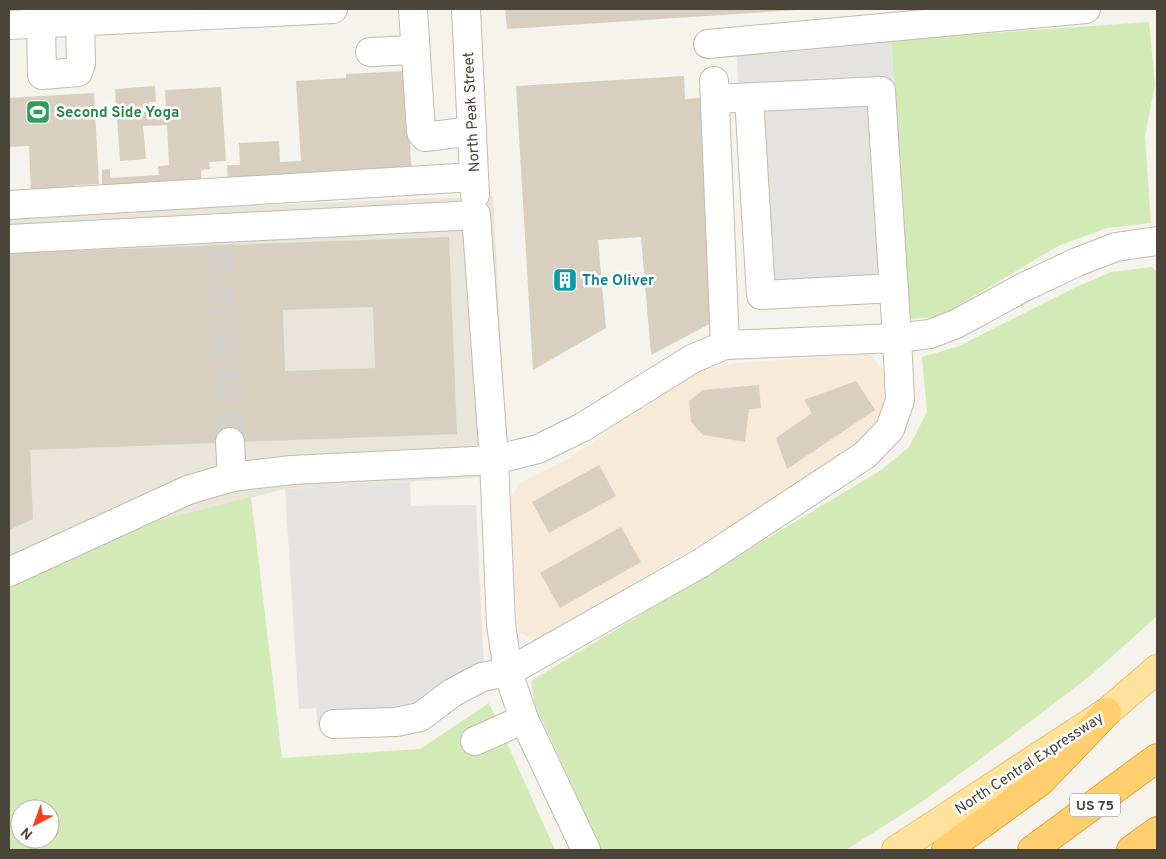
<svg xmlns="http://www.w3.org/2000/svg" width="1166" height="859" font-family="Overpass,sans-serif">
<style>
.residential{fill:#eae5da}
.commercial{fill:#f7ead8}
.green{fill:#d2eab5;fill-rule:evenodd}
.parking{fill:#e5e3e0}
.building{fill:#d8cfc1;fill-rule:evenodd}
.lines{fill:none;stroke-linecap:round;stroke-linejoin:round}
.minor-tunnel{stroke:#d4d0c8;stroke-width:28;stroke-dasharray:28 14;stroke-linecap:butt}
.minor-casing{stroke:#c2bbae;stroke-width:30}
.major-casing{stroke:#e6c16a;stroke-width:30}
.highway-casing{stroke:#e0a43c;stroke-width:30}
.minor{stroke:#fff;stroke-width:28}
.major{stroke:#ffe39c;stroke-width:28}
.highway{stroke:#ffcf6e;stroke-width:28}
.labels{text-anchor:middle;stroke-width:5;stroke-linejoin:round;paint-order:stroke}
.shield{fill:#fff;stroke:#817c74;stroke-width:1}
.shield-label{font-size:14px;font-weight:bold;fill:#4b4439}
.leisure-label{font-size:15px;font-weight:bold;fill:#27864d;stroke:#fff;text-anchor:start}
.street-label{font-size:15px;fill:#4b4439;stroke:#fff}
.culture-label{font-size:15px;font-weight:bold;fill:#0d838f;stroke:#fff;text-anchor:start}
</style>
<rect width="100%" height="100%" fill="#f6f3ec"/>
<!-- residential -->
<path class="residential" d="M 493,196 L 508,476 L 285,489 L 159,520 L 9,581 L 9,215 Z"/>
<!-- commercial -->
<path class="commercial" d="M 870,354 L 885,373 L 883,409 L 877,427 L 788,492 L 535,642 L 518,631 L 510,498 L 521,482 L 566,460 L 695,372 L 736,363 Z"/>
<!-- green -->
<g class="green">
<path d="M 1149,22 L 1155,84 L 1145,136 L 1151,223 L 1107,228 L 1058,246 L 939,317 L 910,319 L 891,40 Z"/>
<path d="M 1152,267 L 1157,272 L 1157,616 L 1090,676 L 1006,740 L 920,803 L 846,850 L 602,850 L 535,705 L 531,681 L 881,470 L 909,447 L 927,412 L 922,357 L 959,346 L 1074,288 L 1111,272 Z"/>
<path d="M 251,497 L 282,758 L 420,749 L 489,703 L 555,850 L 9,850 L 9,581 L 159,520 ZM 20,809 L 50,809 L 50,839 L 20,839 Z"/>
</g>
<!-- parking -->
<g class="parking">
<path d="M 891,40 L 908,298 L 754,307 L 736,49 Z"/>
<path d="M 410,482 L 411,506 L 476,505 L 485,690 L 428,726 L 412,733 L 331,739 L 318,727 L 316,708 L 299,709 L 285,489 Z"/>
</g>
<!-- building -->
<g class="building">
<path d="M 505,9 L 797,9 L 797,10 L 507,29 Z"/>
<path d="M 405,71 L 412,175 L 228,186 L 227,165 L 240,165 L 239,143 L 279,141 L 280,162 L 301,161 L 296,81 L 346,78 L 346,74 Z"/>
<path d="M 684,76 L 685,99 L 703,98 L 717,320 L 651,355 L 641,237 L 598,240 L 606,328 L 533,370 L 516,86 Z"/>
<path d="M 155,86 L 156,102 L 149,102 L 149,108 L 142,108 L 143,112 L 166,111 L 165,90 L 221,87 L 226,161 L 209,162 L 210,169 L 201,170 L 202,187 L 102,193 L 102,170 L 110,169 L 110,178 L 159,175 L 158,166 L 169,165 L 167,125 L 143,126 L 146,159 L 120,161 L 115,89 Z"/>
<path d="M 94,93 L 99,184 L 75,185 L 75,194 L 31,196 L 29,146 L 9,147 L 9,98 Z"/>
<path d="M 449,237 L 457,434 L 30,450 L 33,519 L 9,530 L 9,253 ZM 373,307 L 375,368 L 285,371 L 283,310 Z"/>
<path d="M 856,381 L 875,410 L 787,469 L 776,438 L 812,413 L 804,400 Z"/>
<path d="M 759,385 L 761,408 L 749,409 L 745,442 L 703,435 L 691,422 L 689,401 L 703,390 Z"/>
<path d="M 599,465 L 616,496 L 549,533 L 532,502 Z"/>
<path d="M 621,527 L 641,562 L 560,608 L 540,573 Z"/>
</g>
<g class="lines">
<!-- minor-tunnel -->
<path class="minor-tunnel" d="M 220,245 L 230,442"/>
<defs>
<g id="minor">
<path d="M 413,9 L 421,132 L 425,137 L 472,131"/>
<path d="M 466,9 L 475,195"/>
<path d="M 41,24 L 42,75 L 78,72 L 81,64 L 80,22"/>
<path d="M 9,25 L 333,9"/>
<path d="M 708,44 L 1086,9"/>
<path d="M 370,52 L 414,50"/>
<path d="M 714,81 L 725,345"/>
<path d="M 749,98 L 761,295 L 894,288"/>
<path d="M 715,99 L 881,91 L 897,338 L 930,334 L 956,324 L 1024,287 L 1077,262 L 1116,247 L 1157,241"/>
<path d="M 9,205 L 474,177"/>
<path d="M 9,239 L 476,215 L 494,460 L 292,470 L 232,477 L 188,490 L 9,572"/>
<path d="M 230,442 L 232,477"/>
<path d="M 334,724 L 396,722 L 420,717 L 452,693 L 482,677 L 508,672 L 701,563 L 865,455 L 890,429 L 900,400 L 897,338 L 725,345 L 692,359 L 583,427 L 538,449 L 494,460 L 501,624 L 508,672 L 524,719 L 586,850"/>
<path d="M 475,741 L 524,719"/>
</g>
<path id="major" d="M 896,850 L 1107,712 L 1157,669"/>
<g id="highway">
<path d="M 946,850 L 1041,781 L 1107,712"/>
<path d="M 1032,850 L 1157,758"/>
<path d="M 1131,850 L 1157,831"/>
</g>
</defs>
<!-- minor casing -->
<use href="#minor" class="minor-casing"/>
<!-- major casing -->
<use href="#major" class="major-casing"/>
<!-- highway casing -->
<use href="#highway" class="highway-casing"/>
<!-- minor -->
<use href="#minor" class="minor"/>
<!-- major -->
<use href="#major" class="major"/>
<!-- highway -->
<use href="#highway" class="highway"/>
</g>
<!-- icons -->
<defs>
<symbol id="stadium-square" viewBox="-11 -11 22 22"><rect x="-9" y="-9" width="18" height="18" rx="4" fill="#2e9e5b" stroke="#fff"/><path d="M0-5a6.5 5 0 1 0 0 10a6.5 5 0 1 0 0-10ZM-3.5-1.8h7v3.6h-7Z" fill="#fff"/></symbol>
<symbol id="building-square" viewBox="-11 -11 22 22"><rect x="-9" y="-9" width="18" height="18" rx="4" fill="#0f9aa8" stroke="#fff"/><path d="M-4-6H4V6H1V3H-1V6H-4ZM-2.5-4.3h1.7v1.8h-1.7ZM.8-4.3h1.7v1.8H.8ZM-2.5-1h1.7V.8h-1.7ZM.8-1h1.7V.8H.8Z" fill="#fff"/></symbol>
</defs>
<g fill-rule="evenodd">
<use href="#stadium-square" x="24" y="98" width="28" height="28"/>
<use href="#building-square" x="551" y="266" width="28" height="28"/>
</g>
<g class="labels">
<!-- shield labels -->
<rect class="shield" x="1070" y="793.5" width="50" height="23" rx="4"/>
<g class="shield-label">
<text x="1095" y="810">US 75</text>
</g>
<!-- leisure labels -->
<g class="leisure-label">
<text x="56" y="117">Second Side Yoga</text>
</g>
<!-- street labels -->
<g class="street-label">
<text transform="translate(471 112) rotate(-93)" y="5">North Peak Street</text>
<text transform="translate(1029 763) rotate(-33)" y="5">North Central Expressway</text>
</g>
<!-- culture labels -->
<g class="culture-label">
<text x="582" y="285">The Oliver</text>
</g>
</g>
<!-- border -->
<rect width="1166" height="859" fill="none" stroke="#4b4439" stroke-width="20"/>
<!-- north arrow -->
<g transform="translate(35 824) rotate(221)"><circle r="24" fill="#ffffff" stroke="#b7b4b0"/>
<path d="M0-4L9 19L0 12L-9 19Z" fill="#fc3f1d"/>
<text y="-8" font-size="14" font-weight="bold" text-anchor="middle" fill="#4b4439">N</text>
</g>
</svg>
